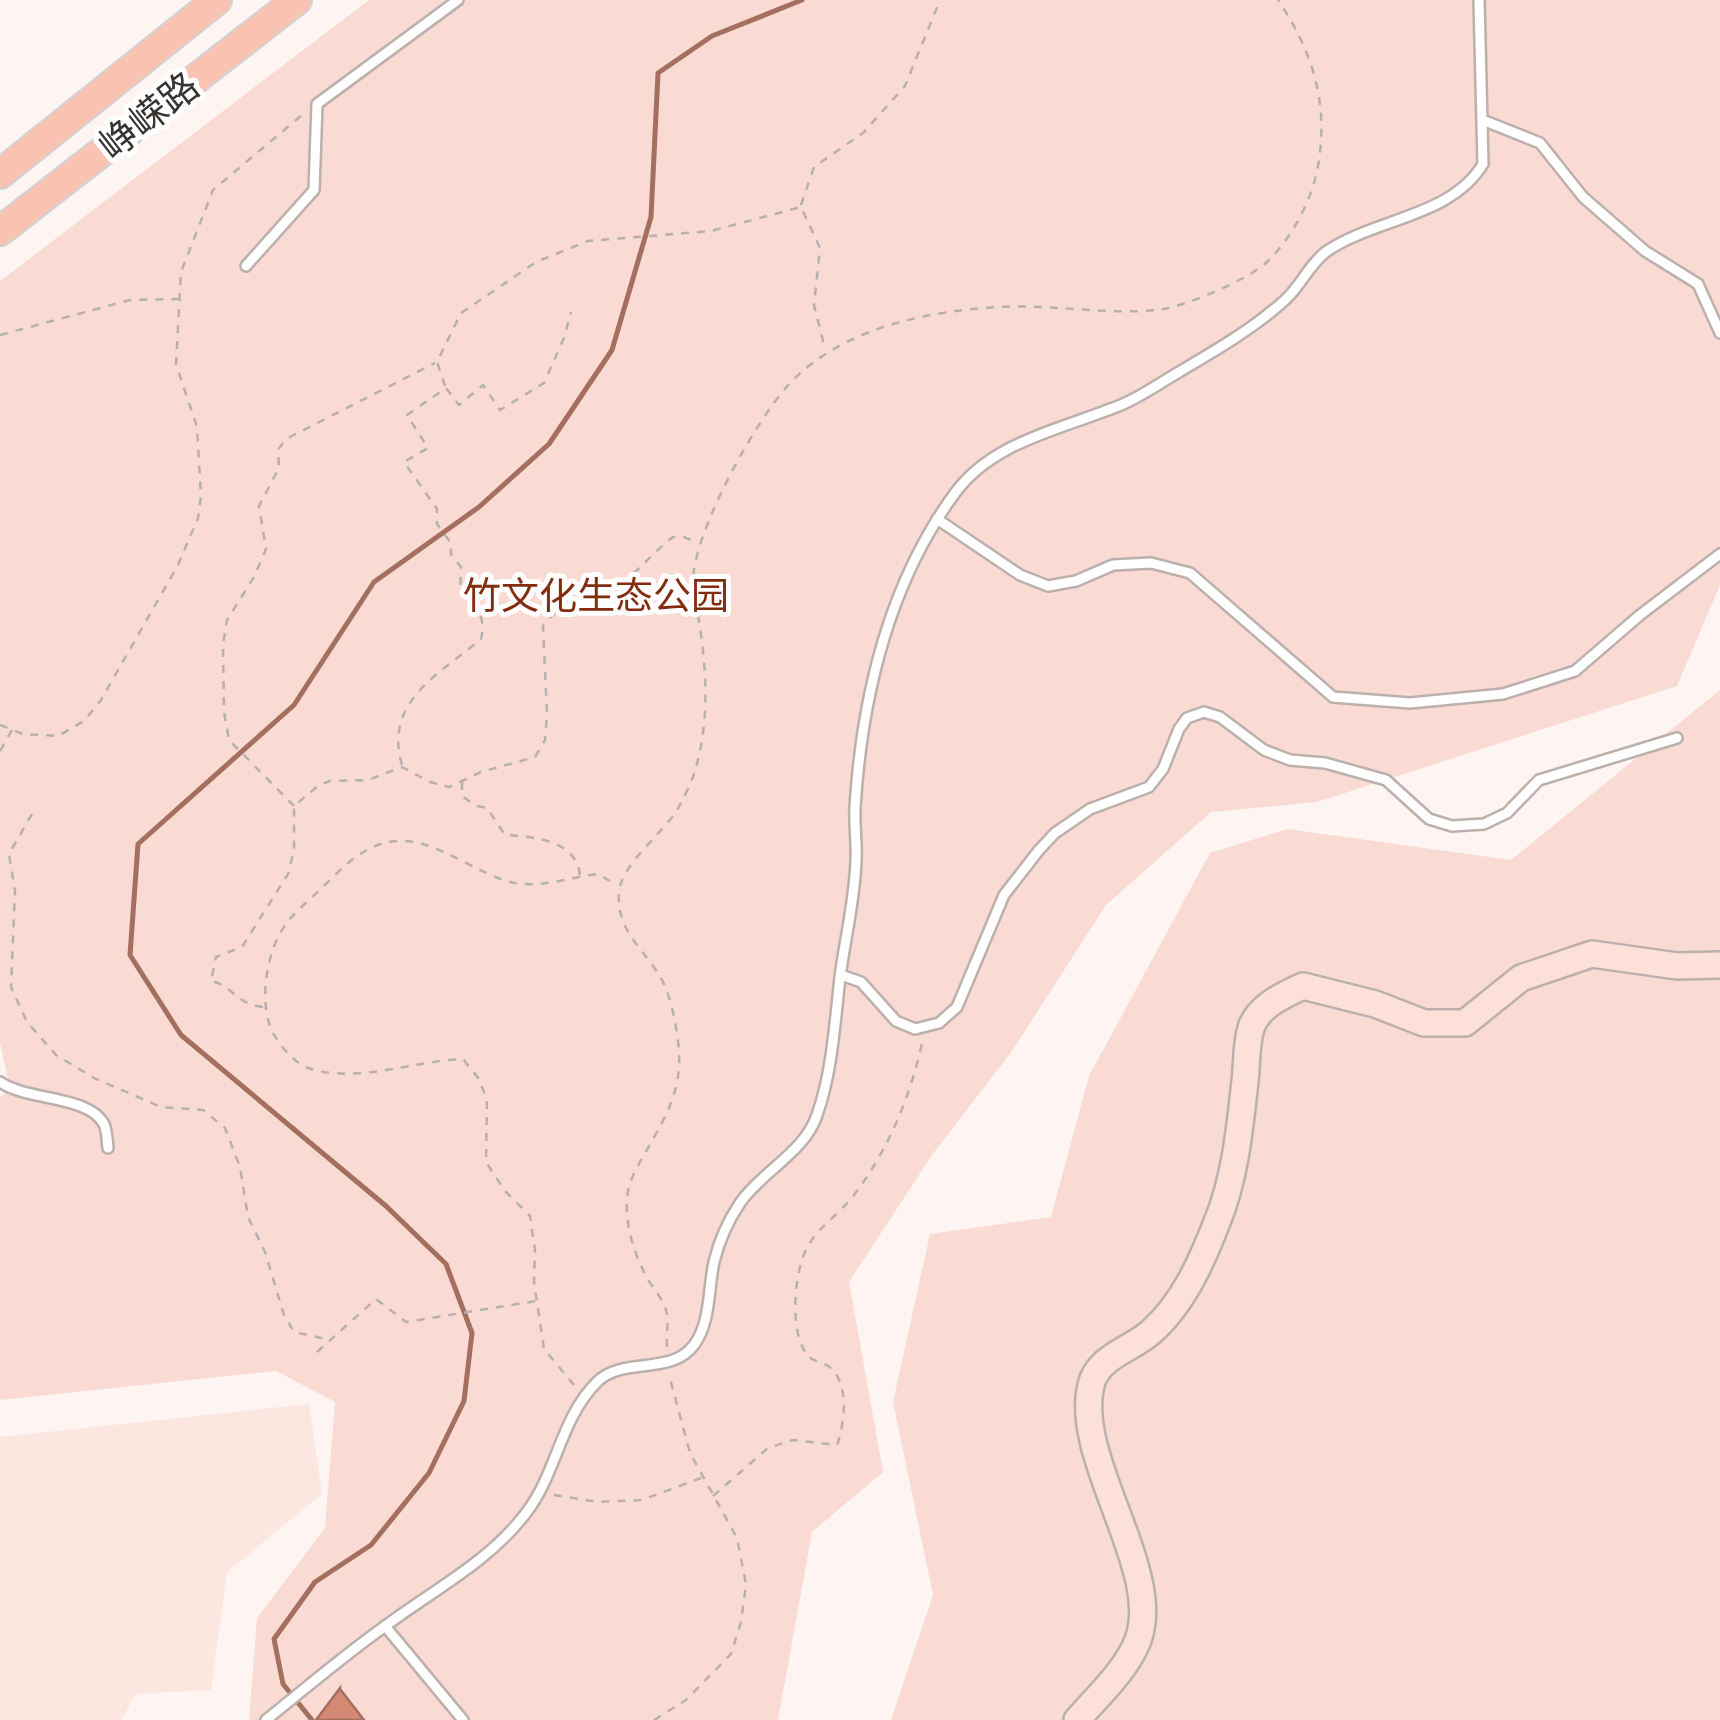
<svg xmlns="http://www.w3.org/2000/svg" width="1720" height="1720" font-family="Commissioner,'Noto Sans SC',sans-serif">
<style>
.built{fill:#fbe6e0}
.green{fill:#f9dbd3}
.water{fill:#d38973;stroke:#a46f5f;stroke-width:2.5}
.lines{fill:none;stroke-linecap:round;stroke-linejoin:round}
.stream{stroke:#a46f5f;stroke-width:5}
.lane-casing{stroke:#bcb0ad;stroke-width:14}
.secondary-casing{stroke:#bcb0ad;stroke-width:30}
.primary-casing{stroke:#d3d2d2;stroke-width:32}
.path{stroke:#b8b0ad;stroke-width:2.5;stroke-dasharray:8 8;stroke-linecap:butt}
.lane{stroke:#fff;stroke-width:9}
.secondary{stroke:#fde0d8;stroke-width:25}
.primary{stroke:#fac2b0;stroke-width:28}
.labels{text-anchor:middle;stroke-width:10;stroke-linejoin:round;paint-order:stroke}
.street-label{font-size:38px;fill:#373331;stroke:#fff}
.park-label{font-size:38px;fill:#842c0f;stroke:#fff}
</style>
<rect width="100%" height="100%" fill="#fef4f1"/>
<!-- built -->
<path class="built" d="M 309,1404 L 322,1494 L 227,1572 L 211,1690 L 135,1694 L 122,1720 L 0,1720 L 0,1437 Z"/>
<!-- green -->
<g class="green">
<path d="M 369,0 L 1720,0 L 1720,585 L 1677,686 L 1317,802 L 1211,812 L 1106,905 L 1012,1051 L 932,1155 L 849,1282 L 883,1472 L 812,1532 L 778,1720 L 249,1720 L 257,1618 L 325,1528 L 335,1402 L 276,1371 L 0,1400 L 0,1097 L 10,1088 L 0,1043 L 0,281 Z"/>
<path d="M 1720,690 L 1720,1720 L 891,1720 L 933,1595 L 893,1402 L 930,1234 L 1051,1217 L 1089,1076 L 1210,853 L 1287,829 L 1511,860 Z"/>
</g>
<!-- water -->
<path class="water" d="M 340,1688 L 340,1689 L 364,1720 L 316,1720 Z"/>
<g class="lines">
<!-- stream -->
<path class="stream" d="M 312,1720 L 283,1684 L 274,1639 L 315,1582 L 371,1545 L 429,1473 L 464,1401 L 472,1333 L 446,1264 L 386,1206 L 181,1035 L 130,955 L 138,844 L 294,705 L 374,582 L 479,507 L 549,444 L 612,350 L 651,217 L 658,73 L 712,36 L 802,0"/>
<defs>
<g id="lane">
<path d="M 1485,121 L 1540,143 L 1583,197 L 1645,251 L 1698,284 L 1720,333"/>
<path d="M 246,266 L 314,190 L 317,104 L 458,0"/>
<path d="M 937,519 L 1020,575 L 1048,586 L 1076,581 L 1113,565 L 1151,563 L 1190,573 L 1333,697 L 1410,703 L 1503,694 L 1575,671 L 1640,615 L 1720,554"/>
<path d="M 841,975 L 861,982 L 896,1021 L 915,1029 L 939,1023 L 957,1007 L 1004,895 L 1039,850 L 1055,833 L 1090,809 L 1149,787 L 1163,769 L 1179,729 L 1187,718 L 1204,712 L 1220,717 L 1264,750 L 1290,760 L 1325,763 L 1386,780 L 1429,819 L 1452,826 L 1484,824 L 1507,813 L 1539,780 L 1677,738"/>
<path d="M 0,1082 C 27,1101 88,1095 104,1124 C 107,1130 107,1141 108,1148"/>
<path d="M 385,1626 L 463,1720"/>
<path d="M 266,1720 C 305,1689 343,1656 384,1627 C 433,1590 488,1563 526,1513 C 557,1473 560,1419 597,1382 C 623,1356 671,1376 694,1345 C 711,1322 708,1289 714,1262 C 719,1241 728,1221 740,1203 C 761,1172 805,1152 817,1115 C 832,1073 835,1022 840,977 C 845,939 855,899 856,860 C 857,842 854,824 855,807 C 862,697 889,583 955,493 C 994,440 1064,429 1123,404 C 1142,396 1160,383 1179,372 C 1216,350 1253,329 1285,300 C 1301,286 1309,264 1327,251 C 1376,218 1451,217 1483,164 L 1479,0"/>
</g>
<path id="secondary" d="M 1077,1720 C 1096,1698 1121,1675 1134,1649 C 1172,1580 1072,1462 1091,1385 C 1098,1356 1131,1350 1151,1332 C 1183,1304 1202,1261 1217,1222 C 1235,1179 1240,1127 1245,1081 C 1247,1065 1246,1044 1251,1028 C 1258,1006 1284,995 1303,986 L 1375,1004 L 1424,1023 L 1465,1023 L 1521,978 L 1592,954 L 1677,966 L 1720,965"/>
<g id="primary">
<path d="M 0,174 L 217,0"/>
<path d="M 0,231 L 297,0"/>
</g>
</defs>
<!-- lane casing -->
<use href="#lane" class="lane-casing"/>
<!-- secondary casing -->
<use href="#secondary" class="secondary-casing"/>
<!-- primary casing -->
<use href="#primary" class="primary-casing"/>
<!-- path -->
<g class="path">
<path d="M 801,205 L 814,167 L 863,133 L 905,86 L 940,0"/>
<path d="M 0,335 L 130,300 L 178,299"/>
<path d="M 445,386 L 437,362 L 461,313 L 536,262 L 588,241 L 711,231 L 801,207 L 820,248 L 814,305 L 825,349"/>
<path d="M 0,725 L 23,734 L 58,736 L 84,721 L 101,700 L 178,565 L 198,518 L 201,496 L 197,427 L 176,364 L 181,272 L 213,190 L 302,115"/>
<path d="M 0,751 L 12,730"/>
<path d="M 402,765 C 383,701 440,674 481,639 C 486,616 478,608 460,595 L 461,567 L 451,555 L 451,543 L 437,524 L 437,509 L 404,462 L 428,448 L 407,415 L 446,388 L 459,405 L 483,385 L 500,410 L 544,383 L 564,338 L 571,312"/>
<path d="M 462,782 L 462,796 L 476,806 L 487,808 L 505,835 C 535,837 577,840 580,876"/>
<path d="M 294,806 L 229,740 L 224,712 L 223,644 L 227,620 L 254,577 L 266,549 L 259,506 L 279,468 L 278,450 L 286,439 L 435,363"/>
<path d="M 32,814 L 9,854 L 15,891 L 11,987 L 27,1022 L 56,1055 L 94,1078 L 161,1107 L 203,1110 L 225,1128 L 240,1167 L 248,1217 L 265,1252 L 284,1315 L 294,1332 L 330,1340"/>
<path d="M 263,1007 C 233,1003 234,986 211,981 L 216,957 L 242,947 L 288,874 L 294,850 L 294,806 L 319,785 L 330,781 L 368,780 L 402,767 L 430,782 L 449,787 L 481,772 L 535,757 L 545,740 L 547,714 L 543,626 C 558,604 581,603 604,593 C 632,581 649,555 673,537 L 684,537 L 698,543"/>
<path d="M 667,1347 C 666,1336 669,1321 666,1310 C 663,1299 653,1288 647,1278 C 634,1253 625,1226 627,1198 C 629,1176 643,1158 653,1139 C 674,1103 684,1076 677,1034 C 674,1014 669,990 658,973 C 640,946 616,928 619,892 C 621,865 663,833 677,810 C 683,800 689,787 693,777 C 710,726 707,672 699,621 C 697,609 694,596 693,584 C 691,535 759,413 794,379 C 847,327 928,311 1000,307 C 1052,304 1104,315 1157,310 C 1182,308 1248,280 1267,262 C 1292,238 1312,200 1318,166 C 1329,104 1313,52 1278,0"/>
<path d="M 317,1352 L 376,1299 L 406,1322 L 536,1301"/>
<path d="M 574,1385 L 544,1349 L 534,1282 L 535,1250 L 530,1216 L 505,1191 L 486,1162 L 487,1100 L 479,1079 L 463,1059 C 413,1061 360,1083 311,1069 C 296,1065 280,1046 273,1033 C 258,1004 266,951 286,924 C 296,910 312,898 324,886 C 340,870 356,853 378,845 C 427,827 470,874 515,883 C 544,888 570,877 598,874 L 617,885"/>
<path d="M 554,1495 L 598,1502 L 642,1500 L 701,1478"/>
<path d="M 713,1496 L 768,1448 L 793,1440 L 837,1445 C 845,1423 850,1381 828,1366 C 822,1362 813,1361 808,1356 C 791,1335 794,1292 800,1267 C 809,1230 833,1222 854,1195 C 888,1150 910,1098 922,1043"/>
<path d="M 654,1720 L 686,1700 L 731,1654 L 741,1622 L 746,1584 L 737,1538 L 690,1453 L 669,1375"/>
</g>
<!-- lane -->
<use href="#lane" class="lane"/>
<!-- secondary -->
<use href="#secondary" class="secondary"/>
<!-- primary -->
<use href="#primary" class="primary"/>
</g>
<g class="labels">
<!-- street labels -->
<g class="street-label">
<text transform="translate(149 116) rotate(-38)" y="13">峥嵘路</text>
</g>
<!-- park labels -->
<g class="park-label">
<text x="596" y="609">竹文化生态公园</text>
</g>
</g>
</svg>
